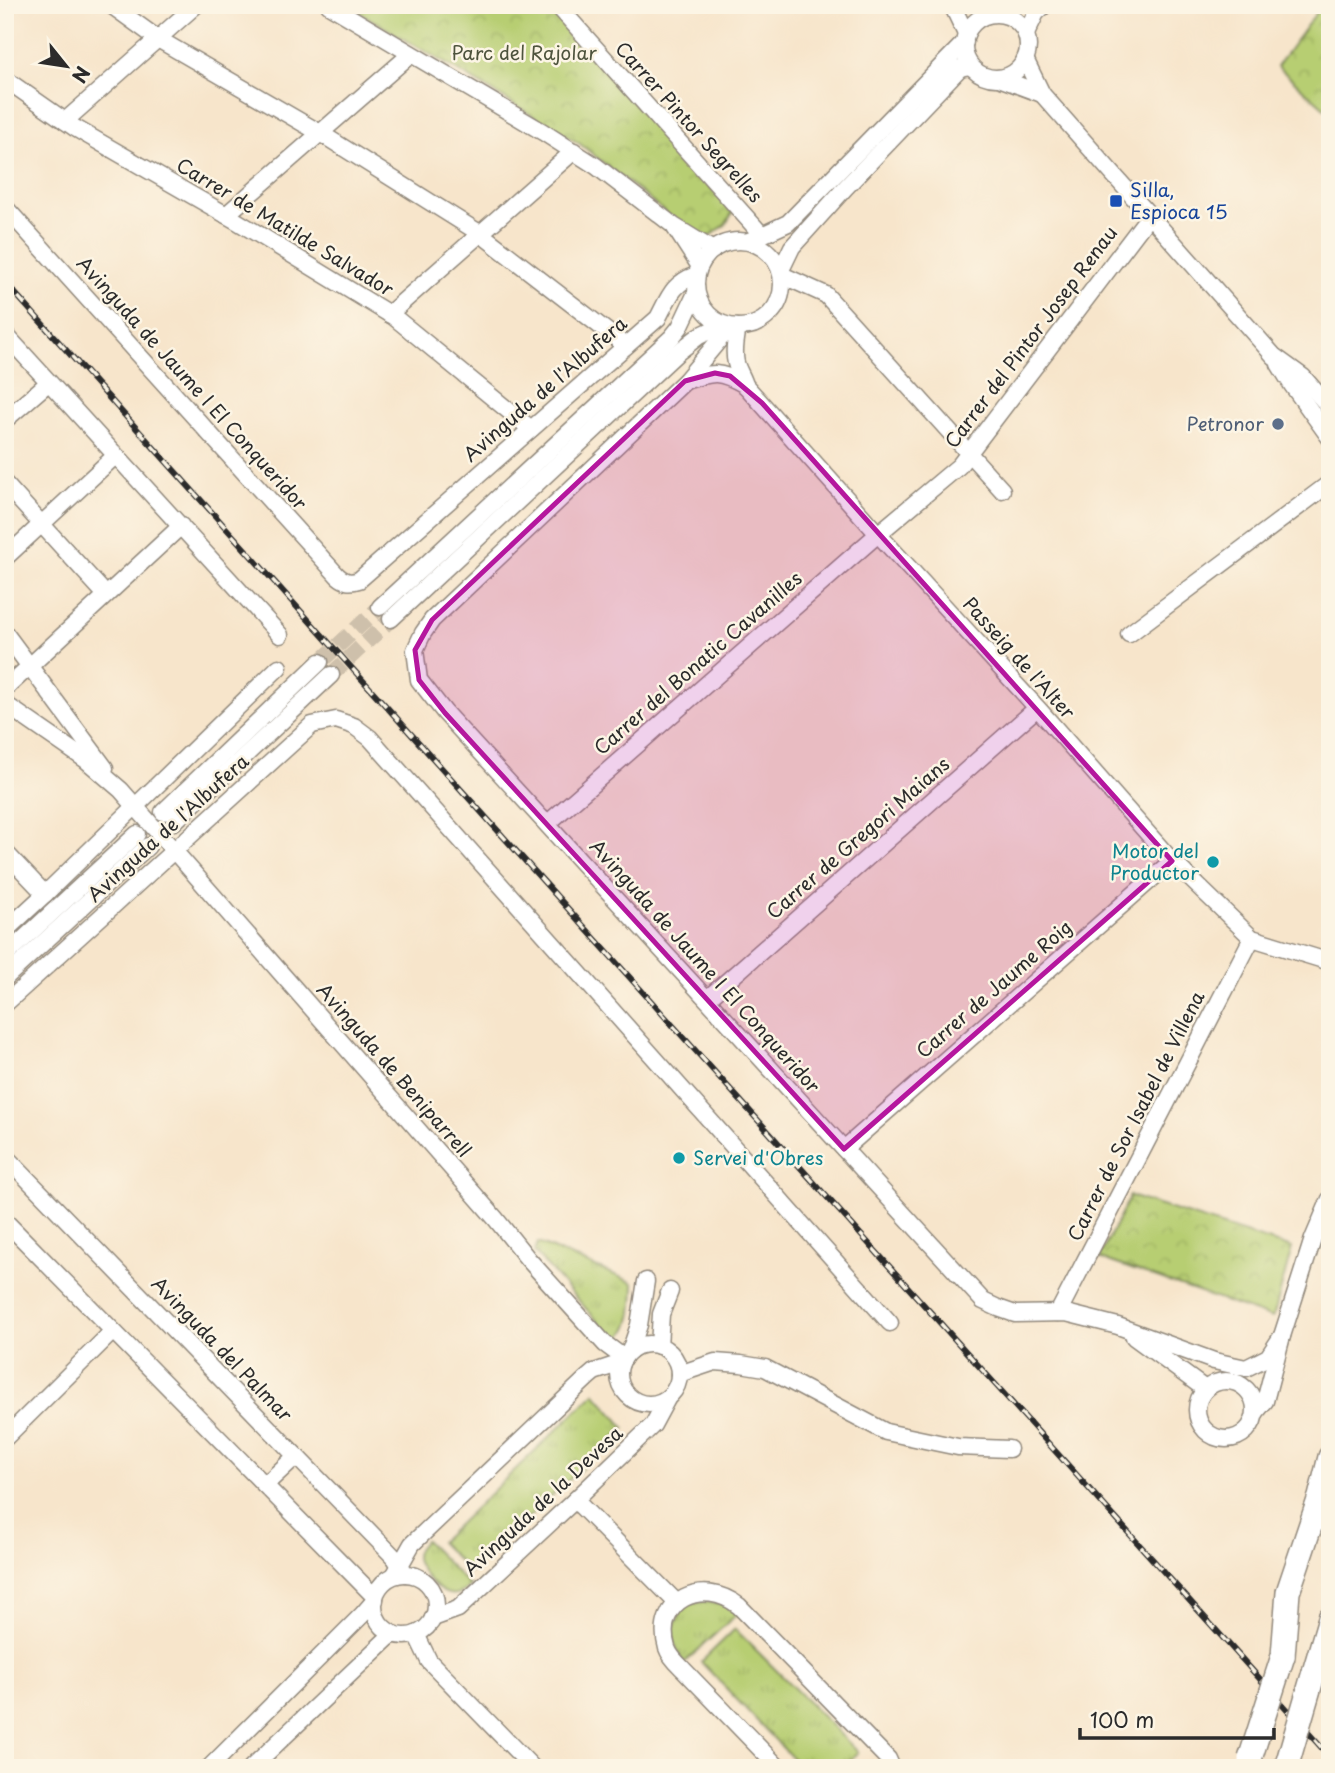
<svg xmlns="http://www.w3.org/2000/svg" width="1335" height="1773" font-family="'Playpen Sans',sans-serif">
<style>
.grass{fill:url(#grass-tufts);stroke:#717c4e;stroke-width:2}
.park{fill:url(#park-crowns);stroke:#717c4e;stroke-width:2}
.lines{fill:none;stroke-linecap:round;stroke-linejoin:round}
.minor-tunnel{stroke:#cec0ab;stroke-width:16;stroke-dasharray:16 8;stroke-linecap:butt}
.minor-casing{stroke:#91887b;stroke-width:19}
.highway-casing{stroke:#91887b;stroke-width:26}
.minor{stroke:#fff;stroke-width:16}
.highway{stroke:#fff;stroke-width:23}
.rail-casing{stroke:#2b2b2b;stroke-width:6}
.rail{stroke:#fcf5e5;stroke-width:3.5;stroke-dasharray:10;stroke-linecap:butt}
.highway-bridge-casing{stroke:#91887b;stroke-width:26;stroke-linecap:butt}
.highway-bridge{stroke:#fff;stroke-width:23}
.marked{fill:#b5179e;fill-opacity:0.2;stroke:#b5179e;stroke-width:5;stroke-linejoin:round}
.transit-dot{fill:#1a4fb4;stroke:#fcf5e5;stroke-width:2.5}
.service-dot{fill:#5c6f8a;stroke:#fcf5e5;stroke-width:2.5}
.culture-dot{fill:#0f9aa8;stroke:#fcf5e5;stroke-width:2.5}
.labels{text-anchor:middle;stroke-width:5;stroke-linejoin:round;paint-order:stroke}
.park-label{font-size:19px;fill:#4e543d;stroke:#fcf5e5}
.street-label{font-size:19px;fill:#2b2b2b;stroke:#fcf5e5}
.transit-label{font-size:19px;fill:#164399;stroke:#fcf5e5;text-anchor:start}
.service-label{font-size:19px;fill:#4e5e75;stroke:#fcf5e5;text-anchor:end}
.culture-label{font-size:19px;fill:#0d838f;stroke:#fcf5e5;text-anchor:end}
</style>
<defs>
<pattern id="grass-tufts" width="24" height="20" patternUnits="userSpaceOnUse" patternTransform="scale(1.75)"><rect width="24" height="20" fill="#b7ce72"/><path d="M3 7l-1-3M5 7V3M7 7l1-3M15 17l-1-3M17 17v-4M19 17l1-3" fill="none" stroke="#9eb163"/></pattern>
<pattern id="park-crowns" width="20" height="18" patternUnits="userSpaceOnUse" patternTransform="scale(1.75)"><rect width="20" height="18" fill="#b7ce72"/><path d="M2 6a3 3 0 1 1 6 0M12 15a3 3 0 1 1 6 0" fill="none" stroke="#9eb163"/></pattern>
</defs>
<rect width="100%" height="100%" fill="#fcf5e5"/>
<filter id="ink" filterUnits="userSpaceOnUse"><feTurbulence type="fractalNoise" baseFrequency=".0143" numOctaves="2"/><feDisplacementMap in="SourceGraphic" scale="14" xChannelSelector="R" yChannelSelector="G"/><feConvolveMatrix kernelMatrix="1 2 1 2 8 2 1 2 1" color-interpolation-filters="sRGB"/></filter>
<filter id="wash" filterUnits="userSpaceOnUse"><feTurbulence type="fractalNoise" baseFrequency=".00686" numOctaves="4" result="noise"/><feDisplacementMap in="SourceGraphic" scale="28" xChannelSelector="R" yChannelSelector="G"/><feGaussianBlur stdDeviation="1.57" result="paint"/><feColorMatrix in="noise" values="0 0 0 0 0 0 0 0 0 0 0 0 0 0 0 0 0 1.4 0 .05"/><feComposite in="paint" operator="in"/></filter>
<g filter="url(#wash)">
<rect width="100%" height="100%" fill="#f7e5cb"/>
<!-- grass -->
<g class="grass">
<path d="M 538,1243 L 632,1282 L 634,1285 C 633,1304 634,1325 619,1339 L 613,1338 L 534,1252 Z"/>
<path d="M 595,1393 L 625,1428 L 470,1572 L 440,1542 Z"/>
<path d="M 425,1540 L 470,1586 C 452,1604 437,1590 424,1574 C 421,1569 417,1565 416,1559 C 415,1551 420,1546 425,1540 Z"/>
<path d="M 709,1601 L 724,1605 L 738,1613 L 684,1663 C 674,1647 669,1631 680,1614 C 681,1611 684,1607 687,1605 C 693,1601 702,1601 709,1601 Z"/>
<path d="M 735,1629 L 858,1752 L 842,1768 L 802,1768 L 701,1662 Z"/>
</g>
<!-- park -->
<g class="park">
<path d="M 347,5 L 545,5 L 733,212 L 725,225 L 706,239 L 695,236 L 580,144 L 450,66 Z"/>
<path d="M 1322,5 L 1330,5 L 1330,113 L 1277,66 Z"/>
<path d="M 1130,1196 L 1292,1248 L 1273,1318 L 1099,1258 Z"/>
</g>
</g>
<g filter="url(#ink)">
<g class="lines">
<!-- minor-tunnel -->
<g class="minor-tunnel">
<path d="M 320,662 L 380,607"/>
<path d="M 331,675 L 391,619"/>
</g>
<defs>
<g id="minor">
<path d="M 111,5 L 158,39 L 320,133 L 481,234 L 626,346"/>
<path d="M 329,5 L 543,132 L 596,166 L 674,226 L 713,250"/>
<path d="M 557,5 L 762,235"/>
<path d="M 952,5 L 966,34"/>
<circle cx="996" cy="46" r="32"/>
<path d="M 1026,34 L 1036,13 L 1045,5"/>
<path d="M 1025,59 L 1042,94 L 1274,356 L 1303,377 L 1330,408"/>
<path d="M 999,78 L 1042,94"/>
<path d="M 5,79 L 75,128 L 235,220 L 394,317 L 531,429"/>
<path d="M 65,121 L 196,5"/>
<path d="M 5,207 L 338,576 C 345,582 350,583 359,580 L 658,318 C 669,297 673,283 696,275"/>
<path d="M 226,215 L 411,54"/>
<path d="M 675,228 L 699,265"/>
<circle cx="739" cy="284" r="43"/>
<path d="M 749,241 L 788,223 L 965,42"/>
<path d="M 781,270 L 792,247 L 846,187 L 960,68 L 970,66"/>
<path d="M 782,275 L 826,295 L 1002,490"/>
<path d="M 389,314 L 574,151"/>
<path d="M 730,327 L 685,381 L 432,620 L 423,633 L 415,650 L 419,680 L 445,713 L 983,1301 L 998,1308 L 1015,1314 L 1066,1313 L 1118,1326 L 1214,1361 L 1246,1368 L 1268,1357 L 1282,1336"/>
<path d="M 738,327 C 736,339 733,351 736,363 C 738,371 743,377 745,385 L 878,534 L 1040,711 L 1172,861 L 1252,938 L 1330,962"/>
<path d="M 5,334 L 280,635"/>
<path d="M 1279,364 L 1292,385 L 1330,438"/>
<path d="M 685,381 C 713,372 719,370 745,385"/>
<path d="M 5,420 L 48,383"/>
<path d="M 5,484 L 106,595"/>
<path d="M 5,558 L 115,456"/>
<path d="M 380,607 L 672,337 L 680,327 L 696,293"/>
<path d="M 391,619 L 677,353 L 699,336 L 722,325"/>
<path d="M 5,633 L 105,768"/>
<path d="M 1129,634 L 1330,483"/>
<path d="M 5,689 L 181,526"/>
<path d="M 5,704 L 86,760 L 121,790 L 495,1218 L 528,1259 L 605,1344 L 624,1358"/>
<path d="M 163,812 L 320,662"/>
<path d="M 174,822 L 331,675"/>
<path d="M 547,824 L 878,534 L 959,466 L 1149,216"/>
<path d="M 5,852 L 45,894"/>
<path d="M 5,931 L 45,894 L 279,667"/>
<path d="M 5,956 L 137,834"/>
<path d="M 5,978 L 148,846"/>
<path d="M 707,999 L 1037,708"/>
<path d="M 5,1004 L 312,725 L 336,720 L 354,726 L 370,738 L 890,1323"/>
<path d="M 844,1149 L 1172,861"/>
<path d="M 5,1156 L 394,1557 L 406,1574"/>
<path d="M 5,1221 L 375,1597"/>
<path d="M 1058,1313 L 1252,938"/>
<path d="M 1134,1337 L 1205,1389"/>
<circle cx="649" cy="1374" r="30"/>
<path d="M 659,1346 L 661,1314 L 670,1291"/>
<path d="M 630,1351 L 639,1325 L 646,1281"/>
<path d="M 679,1374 L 715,1362 L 741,1364 L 765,1368 L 886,1432 L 958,1447 L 1009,1449"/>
<circle cx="1226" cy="1410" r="29"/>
<path d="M 1256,1412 L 1265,1401 L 1282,1336 L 1313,1239 L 1330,1199"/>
<path d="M 5,1438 L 113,1331"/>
<path d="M 265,1485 L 296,1456"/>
<path d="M 575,1500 L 677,1603"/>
<path d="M 395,1574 L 412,1544 L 587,1378 L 594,1372 L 621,1363"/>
<circle cx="405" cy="1605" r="31"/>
<path d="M 433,1618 L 458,1609 L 575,1500 L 653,1425 L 667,1399"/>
<path d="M 416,1634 L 429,1661 L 533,1768"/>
<path d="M 209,1768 L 362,1615 L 375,1600"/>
<path d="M 251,1768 L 388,1638 L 394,1634"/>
<path d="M 779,1768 L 684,1670 C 678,1664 670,1657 667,1648 C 653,1600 703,1577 739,1606 L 888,1759 L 892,1768"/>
</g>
<g id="highway">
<path d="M 1283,1656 L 1288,1592 L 1320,1497 L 1330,1457"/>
<path d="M 1314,1672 L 1330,1618"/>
</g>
</defs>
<!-- minor casing -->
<use href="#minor" class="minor-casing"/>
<!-- highway casing -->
<use href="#highway" class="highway-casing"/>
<!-- minor -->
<use href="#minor" class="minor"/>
<!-- highway -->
<use href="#highway" class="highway"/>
<defs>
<path id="rail" d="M 5,282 L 1330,1757"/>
</defs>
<!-- rail casing -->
<use href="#rail" class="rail-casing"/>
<!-- rail -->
<use href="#rail" class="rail"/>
<defs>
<g id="highway-bridge">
<path d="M 1250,1759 L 1283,1656"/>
<path d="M 1286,1768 L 1314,1672"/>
</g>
</defs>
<!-- highway-bridge casing -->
<use href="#highway-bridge" class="highway-bridge-casing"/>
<!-- highway-bridge -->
<use href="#highway-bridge" class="highway-bridge"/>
</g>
</g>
<!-- marked area -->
<path class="marked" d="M 715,373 L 730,376 L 762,403 L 1172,861 L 844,1149 L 445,713 L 419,680 L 415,650 L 432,620 L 685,381 Z"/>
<!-- markers -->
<rect class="transit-dot" x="1109" y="194" width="14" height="14" rx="3.5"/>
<circle class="service-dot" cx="1278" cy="424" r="7"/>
<g class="culture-dot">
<circle cx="1213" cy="862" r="7"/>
<circle cx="679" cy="1158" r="7"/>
</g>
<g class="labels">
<!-- park labels -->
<g class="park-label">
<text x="524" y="60">Parc del Rajolar</text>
</g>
<!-- street labels -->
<g class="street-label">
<text transform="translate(689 122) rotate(48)" y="7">Carrer Pintor Segrelles</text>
<text transform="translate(285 227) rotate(31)" y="7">Carrer de Matilde Salvador</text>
<text transform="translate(1031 337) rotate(-53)" y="7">Carrer del Pintor Josep Renau</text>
<text transform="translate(192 383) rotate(48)" y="7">Avinguda de Jaume I El Conqueridor</text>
<text transform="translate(545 389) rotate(-41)" y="7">Avinguda de l'Albufera</text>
<text transform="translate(1019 658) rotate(48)" y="7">Passeig de l'Alter</text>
<text transform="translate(698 663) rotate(-41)" y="7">Carrer del Bonatic Cavanilles</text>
<text transform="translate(168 828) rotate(-42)" y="7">Avinguda de l'Albufera</text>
<text transform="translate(858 838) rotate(-41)" y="7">Carrer de Gregori Maians</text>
<text transform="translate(705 966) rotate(48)" y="7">Avinguda de Jaume I El Conqueridor</text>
<text transform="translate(994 989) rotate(-41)" y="7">Carrer de Jaume Roig</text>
<text transform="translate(394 1070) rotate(49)" y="7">Avinguda de Beniparrell</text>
<text transform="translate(1136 1116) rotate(-63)" y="7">Carrer de Sor Isabel de Villena</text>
<text transform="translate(222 1349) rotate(46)" y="7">Avinguda del Palmar</text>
<text transform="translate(543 1501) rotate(-43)" y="7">Avinguda de la Devesa</text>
</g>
<!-- transit labels -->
<g class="transit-label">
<text x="1130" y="197">Silla,<tspan x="1130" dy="22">Espioca 15</tspan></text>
</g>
<!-- service labels -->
<g class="service-label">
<text x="1264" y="431">Petronor</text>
</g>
<!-- culture labels -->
<g class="culture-label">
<text x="1199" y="858">Motor del<tspan x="1199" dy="22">Productor</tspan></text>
<text x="693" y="1165" text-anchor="start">Servei d'Obres</text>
</g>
</g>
<!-- margin -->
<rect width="1335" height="1773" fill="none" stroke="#fcf5e5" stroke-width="28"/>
<!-- north arrow -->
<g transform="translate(66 66) rotate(120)" stroke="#fcf5e5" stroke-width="5" paint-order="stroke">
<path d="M0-5L12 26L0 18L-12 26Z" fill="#2b2b2b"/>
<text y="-10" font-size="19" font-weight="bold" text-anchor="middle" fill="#2b2b2b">N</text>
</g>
<!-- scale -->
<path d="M1080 1728v10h194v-10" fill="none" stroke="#2b2b2b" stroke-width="3.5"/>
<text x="1090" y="1728" font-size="21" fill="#2b2b2b" stroke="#fcf5e5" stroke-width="5" paint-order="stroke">100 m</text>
</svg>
